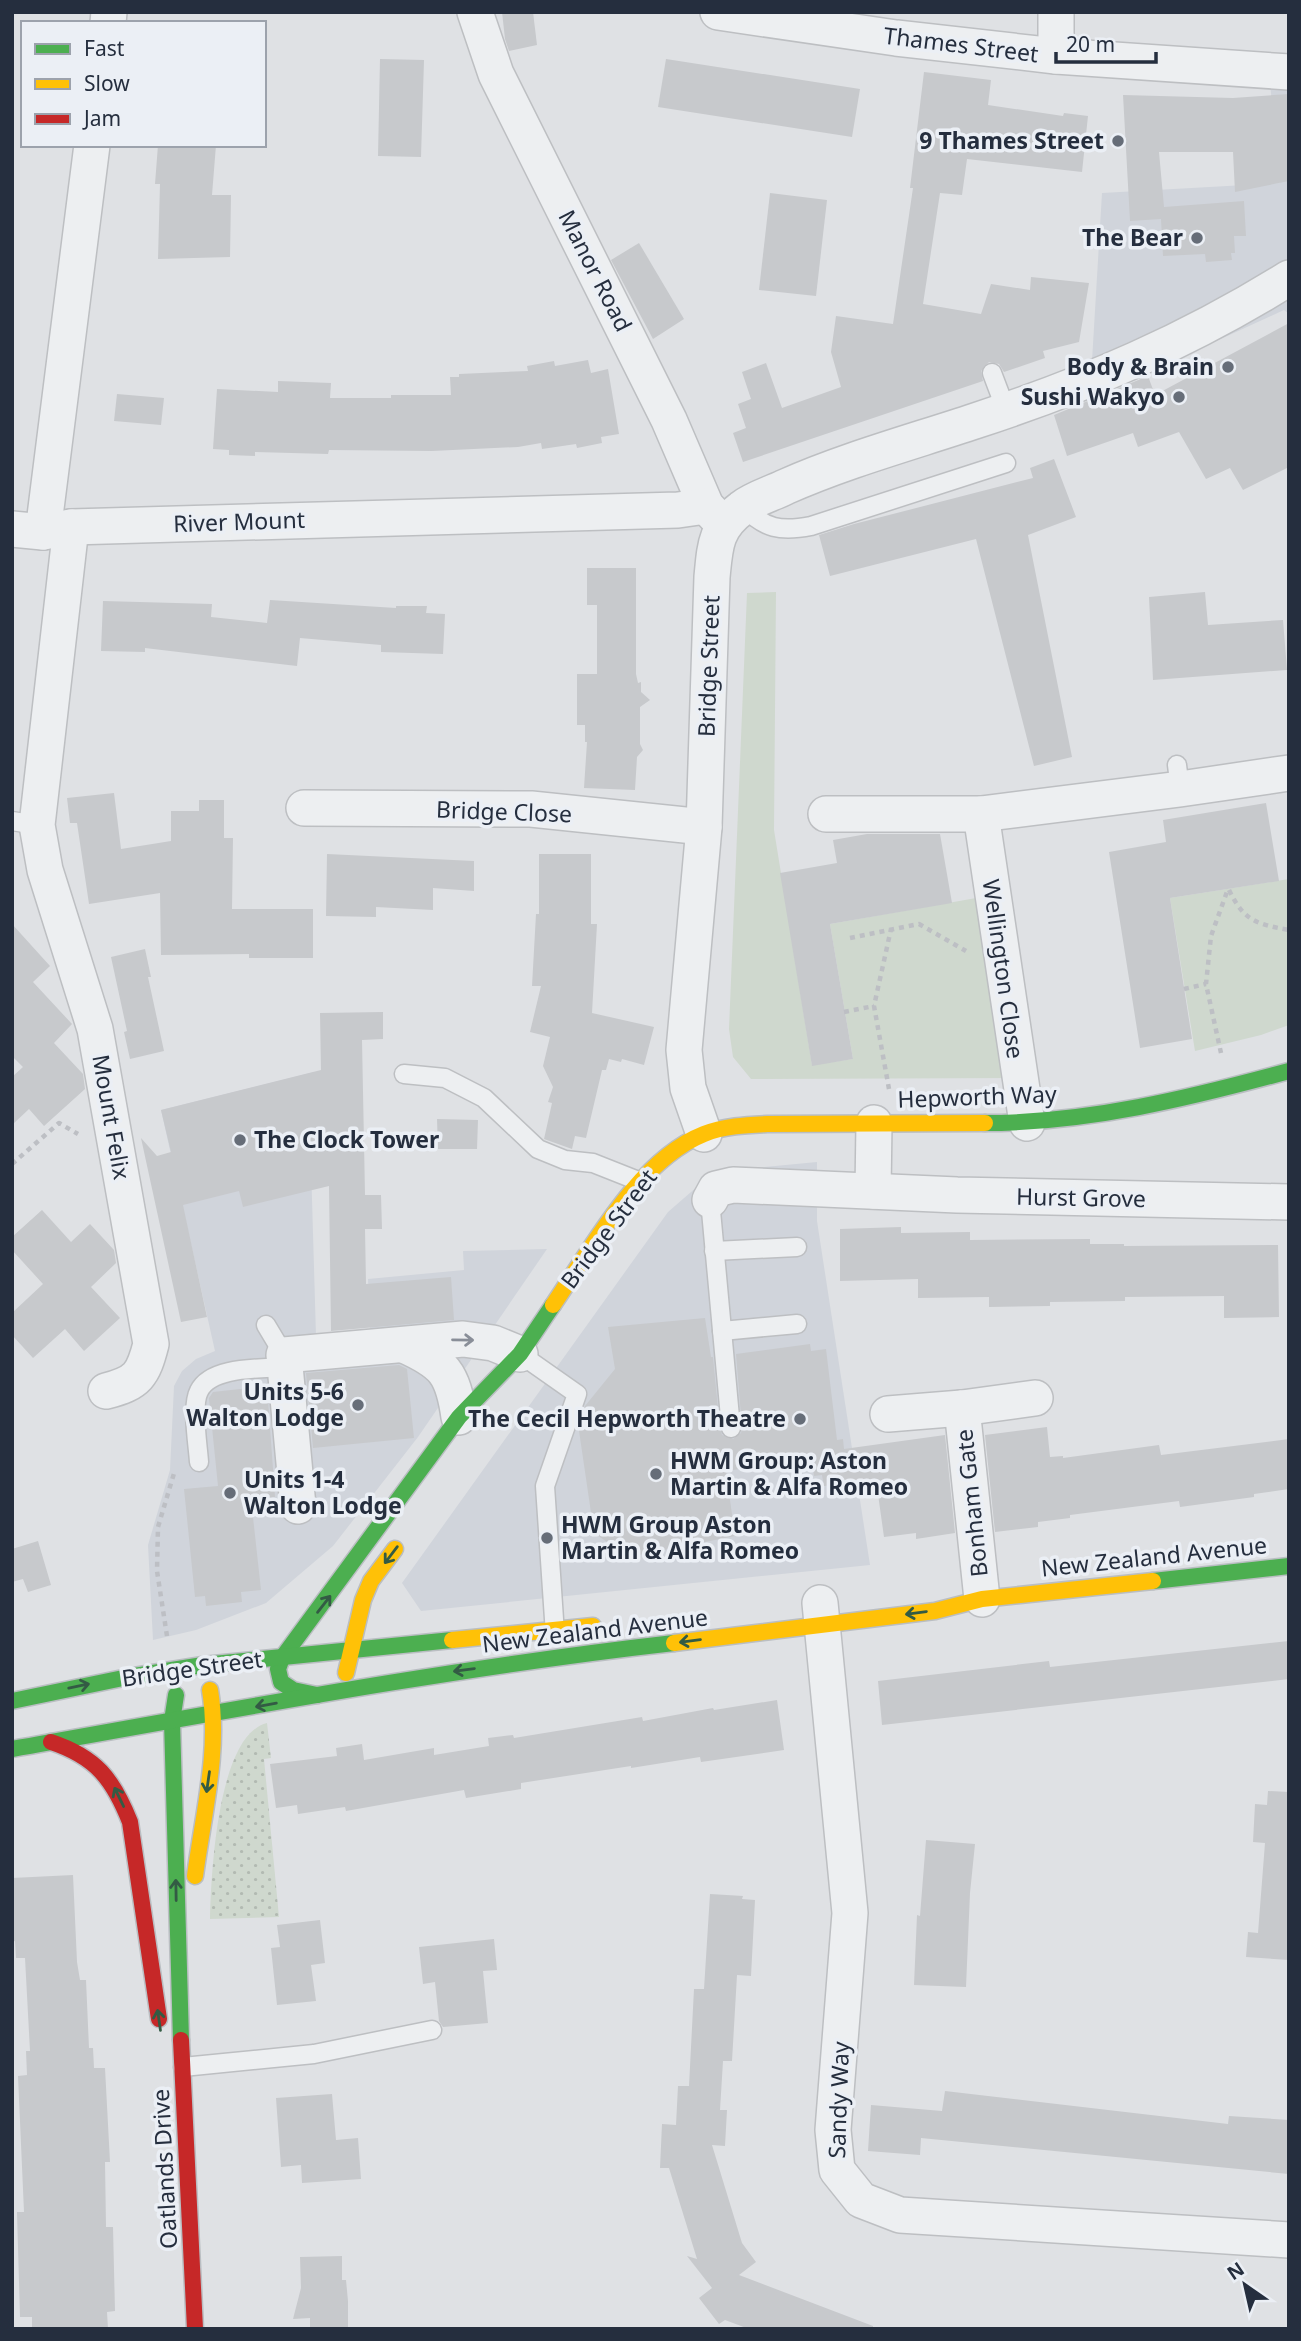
<svg xmlns="http://www.w3.org/2000/svg" width="1301" height="2341" font-family="'Noto Sans',sans-serif">
<style>
.built{fill:#d0d4db}
.grass{fill:#cfd8ce}
.garden{fill:url(#garden-dots)}
.building{fill:#c7c9cc}
.lines{fill:none;stroke-linecap:round;stroke-linejoin:round}
.lane-casing{stroke:#bdbfc2;stroke-width:21}
.street-casing{stroke:#bdbfc2;stroke-width:38}
.fast-casing{stroke:#babec2;stroke-width:19}
.slow-casing{stroke:#babec2;stroke-width:19}
.jam-casing{stroke:#babec2;stroke-width:19}
.path{stroke:#bdbfc4;stroke-width:4.5;stroke-dasharray:5 5;stroke-linecap:butt}
.lane{stroke:#edeff1;stroke-width:18}
.street{stroke:#edeff1;stroke-width:35}
.fast{stroke:#4caf50;stroke-width:16}
.slow{stroke:#ffc107;stroke-width:16}
.jam{stroke:#c62828;stroke-width:16}
.oneway{stroke:#898e98}
.oneway2{stroke:#335b44}
.poi-dot{fill:#666d78;stroke:#ebeff5;stroke-width:2.5}
.labels{text-anchor:middle;stroke-width:7;stroke-linejoin:round;paint-order:stroke}
.street-label{font-size:23px;fill:#252e3e;stroke:#ebeff5}
.poi-label{font-size:23px;font-weight:bold;fill:#252e3e;stroke:#ebeff5;text-anchor:end}
</style>
<defs>
<pattern id="garden-dots" width="8" height="8" patternUnits="userSpaceOnUse" patternTransform="scale(1.75)"><rect width="8" height="8" fill="#cfd8ce"/><path d="M2 2h.1M6 6h.1" fill="none" stroke="#b2bab2" stroke-width="1.8" stroke-linecap="round"/></pattern>
</defs>
<rect width="100%" height="100%" fill="#dfe1e4"/>
<!-- built -->
<g class="built">
<path d="M 1269,73 L 1289,75 L 1289,314 L 1284,310 L 1151,371 L 1092,361 L 1102,193 L 1280,183 Z"/>
<path d="M 314,1072 L 311,1165 L 316,1336 L 370,1331 L 368,1279 L 464,1270 L 463,1251 L 547,1249 L 418,1437 L 333,1546 L 266,1603 L 196,1630 L 153,1640 L 148,1545 L 170,1470 L 174,1386 L 182,1371 L 196,1359 L 215,1351 L 161,1110 Z"/>
<path d="M 817,1162 L 817,1221 L 870,1565 L 421,1611 L 402,1583 L 668,1212 L 714,1172 Z"/>
</g>
<!-- grass -->
<g class="grass">
<path d="M 776,592 L 774,830 L 812,1065 L 853,1059 L 830,924 L 993,895 L 1020,1078 L 751,1079 L 733,1057 L 729,1029 L 747,593 Z"/>
<path d="M 1289,879 L 1289,1025 L 1261,1035 L 1195,1051 L 1170,898 Z"/>
</g>
<!-- garden -->
<path class="garden" d="M 267,1723 L 271,1758 L 264,1759 L 279,1917 L 210,1919 C 211,1876 217,1735 267,1723 Z"/>
<!-- building -->
<g class="building">
<path d="M 502,12 L 533,12 L 537,45 L 509,51 L 505,39 Z"/>
<path d="M 380,59 L 424,60 L 421,157 L 378,156 Z"/>
<path d="M 666,59 L 860,89 L 852,137 L 658,107 Z"/>
<path d="M 924,72 L 991,80 L 988,105 L 1063,116 L 1064,113 L 1088,116 L 1082,172 L 967,159 L 962,195 L 940,193 L 923,304 L 981,314 L 991,284 L 1030,290 L 1031,277 L 1089,283 L 1079,342 L 1043,351 L 1045,358 L 1004,372 L 999,364 L 989,362 L 981,371 L 983,381 L 743,462 L 733,433 L 746,428 L 738,404 L 751,399 L 742,372 L 766,363 L 782,408 L 841,387 L 831,352 L 836,316 L 893,324 L 913,188 L 910,188 Z"/>
<path d="M 1289,94 L 1289,181 L 1235,192 L 1233,152 L 1159,152 L 1164,207 L 1244,201 L 1246,236 L 1234,236 L 1235,253 L 1231,253 L 1232,260 L 1206,262 L 1205,254 L 1163,256 L 1161,219 L 1130,221 L 1123,95 L 1233,98 Z"/>
<path d="M 158,145 L 216,145 L 212,195 L 231,195 L 230,257 L 158,259 L 160,184 L 155,184 Z"/>
<path d="M 770,193 L 827,200 L 816,296 L 759,290 Z"/>
<path d="M 639,243 L 684,319 L 653,339 L 611,260 Z"/>
<path d="M 1289,323 L 1289,467 L 1243,490 L 1230,468 L 1206,479 L 1179,432 L 1138,447 L 1133,433 L 1067,456 L 1054,415 L 1148,376 L 1155,395 Z"/>
<path d="M 588,360 L 591,373 L 608,369 L 619,434 L 601,437 L 602,443 L 577,448 L 576,444 L 542,449 L 541,443 L 518,447 L 432,451 L 329,450 L 328,454 L 255,452 L 255,456 L 229,455 L 229,450 L 213,449 L 217,389 L 278,392 L 278,381 L 331,383 L 330,398 L 391,398 L 391,395 L 451,395 L 450,377 L 459,377 L 459,374 L 528,371 L 527,366 L 554,361 L 555,366 Z"/>
<path d="M 117,394 L 164,398 L 161,425 L 114,421 Z"/>
<path d="M 1054,459 L 1076,517 L 1028,535 L 1072,757 L 1034,766 L 976,539 L 830,576 L 819,535 L 854,524 L 1033,478 L 1030,468 Z"/>
<path d="M 587,568 L 636,568 L 636,674 L 638,683 L 641,682 L 641,692 L 650,700 L 640,707 L 640,744 L 643,750 L 637,757 L 635,790 L 584,788 L 587,742 L 585,742 L 585,725 L 577,725 L 577,674 L 597,674 L 597,605 L 587,605 Z"/>
<path d="M 1205,592 L 1208,625 L 1283,620 L 1287,670 L 1153,680 L 1149,597 Z"/>
<path d="M 270,600 L 396,608 L 396,606 L 427,606 L 426,613 L 445,614 L 443,654 L 381,652 L 381,645 L 300,638 L 297,666 L 145,648 L 145,652 L 101,651 L 103,601 L 212,604 L 211,617 L 267,623 Z"/>
<path d="M 114,793 L 121,849 L 171,841 L 171,811 L 199,811 L 199,800 L 224,800 L 224,838 L 233,838 L 232,909 L 313,909 L 313,958 L 249,958 L 249,954 L 161,955 L 160,893 L 89,904 L 77,823 L 70,823 L 67,798 Z"/>
<path d="M 1266,803 L 1279,881 L 1170,898 L 1192,1039 L 1140,1048 L 1109,852 L 1166,842 L 1163,820 Z"/>
<path d="M 867,834 L 940,834 L 952,903 L 830,924 L 853,1059 L 812,1066 L 780,873 L 837,863 L 833,840 Z"/>
<path d="M 327,854 L 474,861 L 474,891 L 433,888 L 433,910 L 376,907 L 376,917 L 326,916 Z"/>
<path d="M 539,854 L 591,854 L 591,924 L 597,924 L 592,1013 L 654,1027 L 644,1065 L 622,1059 L 621,1062 L 609,1059 L 606,1070 L 602,1070 L 586,1138 L 575,1136 L 572,1149 L 544,1139 L 552,1103 L 548,1102 L 553,1087 L 543,1066 L 550,1037 L 530,1032 L 541,986 L 532,986 L 536,914 L 539,914 Z"/>
<path d="M 12,924 L 50,966 L 33,982 L 72,1024 L 54,1043 L 83,1074 L 85,1089 L 44,1126 L 29,1109 L 12,1125 L 12,1077 L 23,1067 L 12,1056 Z"/>
<path d="M 145,949 L 151,977 L 148,977 L 164,1051 L 130,1059 L 124,1032 L 127,1031 L 111,957 Z"/>
<path d="M 383,1012 L 383,1039 L 362,1040 L 365,1195 L 381,1195 L 382,1229 L 365,1229 L 366,1284 L 451,1277 L 454,1320 L 331,1331 L 329,1186 L 243,1207 L 239,1191 L 183,1205 L 207,1317 L 181,1322 L 141,1138 L 157,1156 L 171,1152 L 161,1110 L 321,1070 L 320,1013 Z"/>
<path d="M 437,1119 L 478,1120 L 477,1149 L 438,1149 Z"/>
<path d="M 42,1210 L 71,1242 L 90,1224 L 114,1250 L 116,1263 L 91,1287 L 120,1318 L 84,1351 L 65,1329 L 33,1358 L 12,1335 L 12,1313 L 43,1284 L 12,1250 L 12,1237 Z"/>
<path d="M 901,1227 L 901,1233 L 970,1232 L 970,1240 L 1090,1239 L 1090,1244 L 1124,1244 L 1124,1246 L 1278,1245 L 1279,1317 L 1224,1318 L 1224,1296 L 1125,1297 L 1125,1301 L 1050,1302 L 1050,1306 L 989,1307 L 989,1297 L 918,1298 L 918,1279 L 840,1281 L 840,1229 Z"/>
<path d="M 705,1318 L 711,1357 L 713,1357 L 720,1429 L 722,1435 L 733,1439 L 741,1433 L 742,1428 L 736,1354 L 810,1344 L 811,1351 L 826,1349 L 837,1440 L 843,1439 L 844,1449 L 945,1435 L 955,1533 L 916,1539 L 916,1533 L 884,1537 L 876,1480 L 824,1486 L 822,1475 L 814,1476 L 812,1459 L 726,1471 L 735,1536 L 629,1557 L 594,1533 L 578,1424 L 585,1406 L 615,1369 L 608,1327 Z"/>
<path d="M 399,1365 L 407,1369 L 414,1438 L 313,1448 L 306,1373 Z"/>
<path d="M 267,1386 L 275,1497 L 251,1499 L 261,1590 L 241,1592 L 242,1602 L 206,1606 L 205,1596 L 195,1597 L 184,1489 L 218,1486 L 209,1398 L 213,1392 Z"/>
<path d="M 1047,1427 L 1050,1457 L 1063,1456 L 1063,1458 L 1159,1445 L 1161,1455 L 1289,1439 L 1289,1489 L 1254,1494 L 1254,1497 L 1180,1507 L 1179,1501 L 1070,1515 L 1070,1518 L 1038,1522 L 1038,1527 L 995,1532 L 985,1435 Z"/>
<path d="M 38,1541 L 51,1585 L 28,1592 L 23,1579 L 12,1582 L 12,1549 Z"/>
<path d="M 1289,1641 L 1289,1679 L 882,1725 L 878,1681 L 1049,1661 L 1050,1667 Z"/>
<path d="M 777,1700 L 784,1750 L 701,1762 L 700,1757 L 631,1768 L 631,1766 L 521,1783 L 521,1789 L 466,1798 L 464,1790 L 346,1811 L 345,1807 L 298,1814 L 297,1805 L 276,1808 L 270,1764 L 337,1756 L 336,1748 L 362,1744 L 364,1760 L 434,1748 L 434,1755 L 489,1746 L 488,1738 L 513,1735 L 514,1738 L 642,1717 L 643,1721 L 713,1708 L 714,1710 Z"/>
<path d="M 1268,1791 L 1289,1792 L 1289,1960 L 1246,1957 L 1248,1932 L 1258,1933 L 1265,1843 L 1253,1842 L 1255,1804 L 1267,1805 Z"/>
<path d="M 926,1840 L 975,1844 L 970,1893 L 966,1987 L 914,1985 L 917,1915 L 920,1916 Z"/>
<path d="M 73,1875 L 77,1962 L 80,1980 L 86,1980 L 89,2048 L 93,2048 L 94,2068 L 105,2068 L 110,2162 L 105,2162 L 106,2227 L 113,2227 L 115,2311 L 107,2312 L 108,2329 L 32,2329 L 32,2317 L 20,2317 L 17,2212 L 24,2212 L 18,2076 L 27,2075 L 26,2051 L 30,2051 L 25,1958 L 16,1958 L 15,1941 L 12,1942 L 12,1878 Z"/>
<path d="M 710,1894 L 743,1896 L 742,1899 L 755,1900 L 751,1976 L 737,1975 L 732,2061 L 723,2061 L 720,2110 L 727,2110 L 725,2146 L 712,2145 L 742,2243 L 756,2262 L 739,2275 L 873,2326 L 873,2329 L 749,2329 L 725,2320 L 719,2324 L 699,2298 L 712,2288 L 687,2256 L 697,2259 L 669,2168 L 660,2168 L 662,2124 L 676,2125 L 678,2086 L 689,2086 L 694,1989 L 704,1989 Z"/>
<path d="M 320,1920 L 325,1963 L 311,1965 L 316,2001 L 277,2005 L 271,1948 L 280,1947 L 277,1925 Z"/>
<path d="M 494,1939 L 497,1970 L 483,1971 L 488,2023 L 443,2027 L 439,2021 L 435,1982 L 423,1984 L 419,1947 Z"/>
<path d="M 945,2091 L 1228,2124 L 1229,2116 L 1289,2120 L 1289,2174 L 921,2138 L 920,2155 L 868,2151 L 871,2105 L 942,2111 Z"/>
<path d="M 332,2094 L 336,2140 L 358,2138 L 361,2179 L 302,2183 L 301,2165 L 281,2167 L 276,2098 Z"/>
<path d="M 342,2256 L 342,2280 L 346,2280 L 348,2301 L 348,2329 L 310,2329 L 310,2318 L 293,2319 L 301,2288 L 300,2257 Z"/>
</g>
<g class="lines">
<defs>
<g id="lane">
<path d="M 992,373 L 1006,410"/>
<path d="M 743,506 C 764,529 781,532 811,526 L 1006,463"/>
<path d="M 1177,765 L 1180,789"/>
<path d="M 12,821 L 37,825"/>
<path d="M 404,1074 L 445,1078 L 484,1098 L 538,1149 L 565,1160 L 593,1163 L 641,1182"/>
<path d="M 710,1200 L 731,1428"/>
<path d="M 714,1251 L 797,1247"/>
<path d="M 266,1325 L 284,1355"/>
<path d="M 722,1331 L 797,1324"/>
<path d="M 520,1354 L 577,1394 L 545,1486 L 555,1634"/>
<path d="M 199,1462 C 198,1445 191,1406 199,1391 C 211,1366 261,1369 285,1367"/>
<path d="M 183,2067 L 314,2054 L 432,2030"/>
</g>
<g id="street">
<path d="M 475,12 L 496,74 L 669,420 L 706,506 L 721,522"/>
<path d="M 718,12 L 896,38 L 1056,56 L 1289,72"/>
<path d="M 1056,12 L 1056,56"/>
<path d="M 108,23 L 109,12"/>
<path d="M 71,527 L 37,825 L 45,870 L 95,1029 L 151,1344 C 143,1375 138,1383 106,1391"/>
<path d="M 12,529 L 43,532 L 71,527 L 678,510 L 706,506"/>
<path d="M 43,532 L 92,145"/>
<path d="M 304,808 L 531,809 L 704,827"/>
<path d="M 826,814 L 981,814 L 1180,789 L 1289,773"/>
<path d="M 981,814 L 1027,1123"/>
<path d="M 704,1134 L 688,1088 L 684,1050 L 704,827 L 712,577 C 715,546 715,528 742,508 C 753,499 771,494 785,487 C 846,460 912,442 975,421 C 1088,384 1188,341 1289,278"/>
<path d="M 873,1191 L 874,1123"/>
<path d="M 710,1200 L 716,1189 L 733,1185 L 957,1195 L 1289,1202"/>
<path d="M 404,1345 C 444,1363 453,1373 459,1417"/>
<path d="M 962,1408 L 982,1599"/>
<path d="M 888,1414 L 962,1408 L 1035,1398"/>
<path d="M 298,1506 L 284,1355 L 463,1339 L 493,1343 L 520,1354"/>
<path d="M 820,1603 L 850,1913 L 833,2130 L 837,2170 L 861,2200 L 900,2215 L 1289,2240"/>
</g>
<g id="fast">
<path d="M 985,1123 C 1088,1123 1190,1098 1289,1071"/>
<path d="M 1153,1581 L 1289,1566"/>
<path d="M 176,1695 L 172,1721 L 181,2040"/>
<path d="M 317,1695 L 293,1690 L 281,1682 L 278,1669 L 282,1658 L 459,1417 L 520,1354 L 553,1305"/>
<path d="M 12,1701 L 128,1677 L 203,1665 L 452,1640"/>
<path d="M 12,1749 C 232,1710 452,1668 674,1643"/>
</g>
<g id="slow">
<path d="M 553,1305 C 592,1248 638,1160 704,1134 C 724,1126 747,1125 768,1124 L 985,1123"/>
<path d="M 452,1640 L 593,1626"/>
<path d="M 674,1643 L 935,1611 L 982,1599 L 1153,1581"/>
<path d="M 346,1673 L 363,1600 L 371,1581 L 395,1549"/>
<path d="M 195,1876 C 203,1815 220,1751 210,1690"/>
</g>
<g id="jam">
<path d="M 51,1742 C 96,1757 113,1779 130,1822 L 159,2019"/>
<path d="M 181,2040 L 195,2329"/>
</g>
</defs>
<!-- lane casing -->
<use href="#lane" class="lane-casing"/>
<!-- street casing -->
<use href="#street" class="street-casing"/>
<!-- fast casing -->
<use href="#fast" class="fast-casing"/>
<!-- slow casing -->
<use href="#slow" class="slow-casing"/>
<!-- jam casing -->
<use href="#jam" class="jam-casing"/>
<!-- path -->
<g class="path">
<path d="M 1229,890 C 1244,921 1256,924 1289,930"/>
<path d="M 850,938 L 919,924 L 966,951"/>
<path d="M 1184,989 L 1206,984"/>
<path d="M 844,1012 L 874,1006"/>
<path d="M 1221,1053 L 1206,984 L 1211,936 L 1228,889"/>
<path d="M 889,1089 L 874,1006 L 891,929"/>
<path d="M 12,1164 L 59,1123 L 78,1134"/>
<path d="M 167,1636 L 157,1571 L 158,1527 L 175,1470"/>
</g>
<!-- lane -->
<use href="#lane" class="lane"/>
<!-- street -->
<use href="#street" class="street"/>
<!-- fast -->
<use href="#fast" class="fast"/>
<!-- slow -->
<use href="#slow" class="slow"/>
<!-- jam -->
<use href="#jam" class="jam"/>
</g>
<!-- one-way arrows -->
<defs><path id="oneway-shaft" d="M-6 0H5M1.5-3L5.5 0L1.5 3" fill="none" stroke-width="1.6" stroke-linecap="round" stroke-linejoin="round" transform="scale(1.75)"/></defs>
<use class="oneway" href="#oneway-shaft" transform="translate(463 1340) rotate(1)"/>
<g class="oneway2">
<use href="#oneway-shaft" transform="translate(391 1555) rotate(127)"/>
<use href="#oneway-shaft" transform="translate(324 1604) rotate(-52)"/>
<use href="#oneway-shaft" transform="translate(916 1613) rotate(172)"/>
<use href="#oneway-shaft" transform="translate(690 1641) rotate(173)"/>
<use href="#oneway-shaft" transform="translate(464 1670) rotate(172)"/>
<use href="#oneway-shaft" transform="translate(79 1686) rotate(-12)"/>
<use href="#oneway-shaft" transform="translate(266 1705) rotate(170)"/>
<use href="#oneway-shaft" transform="translate(208 1782) rotate(98)"/>
<use href="#oneway-shaft" transform="translate(119 1797) rotate(-116)"/>
<use href="#oneway-shaft" transform="translate(176 1890) rotate(-91)"/>
<use href="#oneway-shaft" transform="translate(159 2020) rotate(-98)"/>
</g>
<!-- markers -->
<g class="poi-dot">
<circle cx="1118" cy="141" r="7"/>
<circle cx="1197" cy="238" r="7"/>
<circle cx="1228" cy="367" r="7"/>
<circle cx="1179" cy="397" r="7"/>
<circle cx="240" cy="1140" r="7"/>
<circle cx="358" cy="1405" r="7"/>
<circle cx="800" cy="1419" r="7"/>
<circle cx="656" cy="1474" r="7"/>
<circle cx="230" cy="1493" r="7"/>
<circle cx="547" cy="1538" r="7"/>
</g>
<g class="labels">
<!-- street labels -->
<g class="street-label">
<text transform="translate(961 45) rotate(7)" y="8">Thames Street</text>
<text transform="translate(595 271) rotate(63)" y="8">Manor Road</text>
<text transform="translate(239 522) rotate(-2)" y="8">River Mount</text>
<text transform="translate(709 666) rotate(-88)" y="8">Bridge Street</text>
<text transform="translate(504 812) rotate(2)" y="8">Bridge Close</text>
<text transform="translate(1003 969) rotate(82)" y="8">Wellington Close</text>
<text transform="translate(977 1097) rotate(-2)" y="8">Hepworth Way</text>
<text transform="translate(111 1117) rotate(80)" y="8">Mount Felix</text>
<text transform="translate(1081 1198) rotate(1)" y="8">Hurst Grove</text>
<text transform="translate(609 1229) rotate(-53)" y="8">Bridge Street</text>
<text transform="translate(972 1503) rotate(-96)" y="8">Bonham Gate</text>
<text transform="translate(1154 1557) rotate(-6)" y="8">New Zealand Avenue</text>
<text transform="translate(595 1631) rotate(-7)" y="8">New Zealand Avenue</text>
<text transform="translate(192 1669) rotate(-8)" y="8">Bridge Street</text>
<text transform="translate(839 2100) rotate(-88)" y="8">Sandy Way</text>
<text transform="translate(165 2169) rotate(-93)" y="8">Oatlands Drive</text>
</g>
<!-- poi labels -->
<g class="poi-label">
<text x="1104" y="149">9 Thames Street</text>
<text x="1183" y="246">The Bear</text>
<text x="1214" y="375">Body &amp; Brain</text>
<text x="1165" y="405">Sushi Wakyo</text>
<text x="254" y="1148" text-anchor="start">The Clock Tower</text>
<text x="344" y="1400">Units 5-6<tspan x="344" dy="26">Walton Lodge</tspan></text>
<text x="786" y="1427">The Cecil Hepworth Theatre</text>
<text x="670" y="1469" text-anchor="start">HWM Group: Aston<tspan x="670" dy="26">Martin &amp; Alfa Romeo</tspan></text>
<text x="244" y="1488" text-anchor="start">Units 1-4<tspan x="244" dy="26">Walton Lodge</tspan></text>
<text x="561" y="1533" text-anchor="start">HWM Group Aston<tspan x="561" dy="26">Martin &amp; Alfa Romeo</tspan></text>
</g>
</g>
<!-- border -->
<rect width="1301" height="2341" fill="none" stroke="#252e3e" stroke-width="28"/>
<!-- legend -->
<rect x="21" y="21" width="245" height="126" fill="#ebeff5" stroke="#9ca2ac" stroke-width="2"/>
<rect x="35" y="44" width="35" height="10" fill="#4caf50" stroke="#9ca2ac" stroke-width="2"/>
<text x="84" y="56" font-size="21" fill="#252e3e">Fast</text>
<rect x="35" y="79" width="35" height="10" fill="#ffc107" stroke="#9ca2ac" stroke-width="2"/>
<text x="84" y="91" font-size="21" fill="#252e3e">Slow</text>
<rect x="35" y="114" width="35" height="10" fill="#c62828" stroke="#9ca2ac" stroke-width="2"/>
<text x="84" y="126" font-size="21" fill="#252e3e">Jam</text>
<!-- north arrow -->
<g transform="translate(1245 2285) rotate(326)" stroke="#ebeff5" stroke-width="5" paint-order="stroke">
<path d="M0-5L12 26L0 18L-12 26Z" fill="#252e3e"/>
<text y="-10" font-size="19" font-weight="bold" text-anchor="middle" fill="#252e3e">N</text>
</g>
<!-- scale -->
<path d="M1056 52v10h100v-10" fill="none" stroke="#252e3e" stroke-width="3.5"/>
<text x="1066" y="52" font-size="21" fill="#252e3e" stroke="#ebeff5" stroke-width="5" paint-order="stroke">20 m</text>
</svg>
